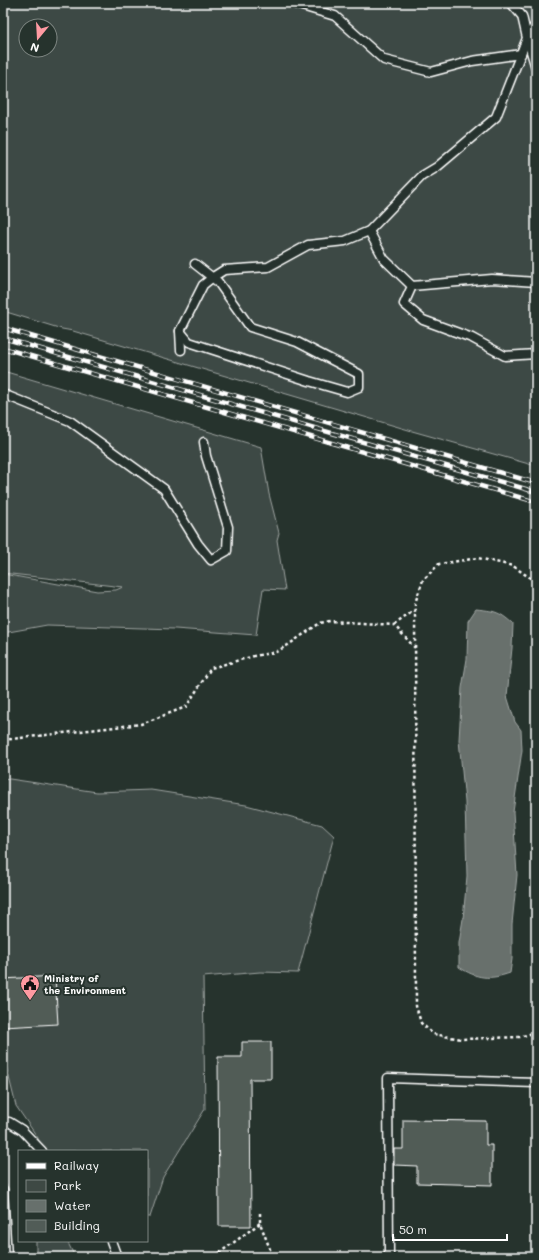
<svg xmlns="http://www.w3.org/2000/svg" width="539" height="1260" font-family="Mali,sans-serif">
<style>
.green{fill:#3e4944;stroke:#9ea4a2;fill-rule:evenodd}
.water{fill:#67706c;stroke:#a4a9a7}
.building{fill:#515c57;stroke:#fff}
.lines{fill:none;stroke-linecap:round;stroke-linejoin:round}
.service-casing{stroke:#fff;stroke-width:11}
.path{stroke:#fff;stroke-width:2.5;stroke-dasharray:3 3;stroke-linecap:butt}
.service{stroke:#26332d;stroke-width:8}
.rail-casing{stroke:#fff;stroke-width:4.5}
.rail{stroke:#26332d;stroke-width:3;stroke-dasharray:9;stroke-linecap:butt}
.labels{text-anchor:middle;stroke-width:4;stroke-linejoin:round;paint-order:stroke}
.poi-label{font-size:10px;font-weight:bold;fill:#fff;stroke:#26332d;text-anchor:start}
</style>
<rect width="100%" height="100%" fill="#26332d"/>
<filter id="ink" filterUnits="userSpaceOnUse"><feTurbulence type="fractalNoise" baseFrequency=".025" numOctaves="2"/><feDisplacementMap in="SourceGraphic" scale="8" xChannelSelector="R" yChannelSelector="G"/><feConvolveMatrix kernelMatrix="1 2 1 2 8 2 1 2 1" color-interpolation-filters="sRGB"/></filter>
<g filter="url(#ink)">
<!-- green -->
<g class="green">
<path d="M 3,3 L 536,3 L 536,466 L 412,431 L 73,331 L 62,329 L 3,311 ZM 26,26 L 50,26 L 50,50 L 26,50 Z"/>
<path d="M 3,371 L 261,447 L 269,494 L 279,533 L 277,540 L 285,590 L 263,589 L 256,635 L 175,629 L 47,625 L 3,633 L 3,574 L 97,591 L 116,590 L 123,587 L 3,573 Z"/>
<path d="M 3,778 L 97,792 L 151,790 L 246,805 L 322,825 L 334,836 L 298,973 L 260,972 L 203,977 L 205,1109 L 163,1177 L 150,1217 L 147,1217 L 147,1151 L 38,1151 L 38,1138 L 16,1106 L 3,1053 Z"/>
<path d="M 36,1241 L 67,1241 L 75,1257 L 36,1257 Z"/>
</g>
<!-- water -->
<path class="water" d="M 476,609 C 494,611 499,611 513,624 L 512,648 L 507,696 L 515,722 L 521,730 L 522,750 L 513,812 L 517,875 L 512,924 L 512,959 L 510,973 C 490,980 477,979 459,967 L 459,943 L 463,919 L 467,876 L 465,802 L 459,740 L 462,688 L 467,659 L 468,621 Z"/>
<!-- building -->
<g class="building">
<path d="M 55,976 L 58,1024 L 3,1027 L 3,979 Z"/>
<path d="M 242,1042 L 271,1042 L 271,1079 L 250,1079 L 251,1226 L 219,1226 L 218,1057 L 242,1057 Z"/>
<path d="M 403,1120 L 486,1121 L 486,1145 L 492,1145 L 492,1185 L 417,1183 L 417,1166 L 394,1165 L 394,1149 L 403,1149 Z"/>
</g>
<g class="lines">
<defs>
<g id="service">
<path d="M 292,3 L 335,16 L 384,60 L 431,72 L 472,61 L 521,54"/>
<path d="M 536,24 L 527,38 L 536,68"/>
<path d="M 369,231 L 384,259 L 412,286 L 404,304 L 423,320 L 472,338 L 505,356 L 536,354"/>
<path d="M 195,264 L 218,282 L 250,327 L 297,342 L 359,374 L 359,387 L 347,392 L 309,381 L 189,342 L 180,331 L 203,285 L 213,277 L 224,270 L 268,267 L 308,245 L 345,241 L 369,231 L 422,176 L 437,167 L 496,117 L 527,38 L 522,16 L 511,3"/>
<path d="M 412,286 L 492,279 L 536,282"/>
<path d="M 180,331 L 181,350"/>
<path d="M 3,394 L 70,421 L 164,489 L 198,544 L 211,560 L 227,551 L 228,527 L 206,456 L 204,442"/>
<path d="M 9,1122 L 22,1130 L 42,1151"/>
<path d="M 3,1189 L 7,1257"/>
<path d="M 111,1241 L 117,1257"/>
<path d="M 389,1257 L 388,1078 L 536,1083"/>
</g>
</defs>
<!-- service casing -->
<use href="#service" class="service-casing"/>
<!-- path -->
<g class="path">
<path d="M 536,582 L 513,566 L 478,558 L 439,564 L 423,580 L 415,603 L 416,1006 L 421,1023 L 433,1034 L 462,1039 L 520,1037 L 536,1032"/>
<path d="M 394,625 L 415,610"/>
<path d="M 3,740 L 141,724 L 186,707 L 211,668 L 254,656 L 276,652 L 288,645 L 320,623 L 330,621 L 394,625 L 415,648"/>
<path d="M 260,1213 L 260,1223 L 273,1257"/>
<path d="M 214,1257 L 260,1223"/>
</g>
<!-- service -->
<use href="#service" class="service"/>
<defs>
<g id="rail">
<path d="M 3,328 L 536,483"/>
<path d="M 3,338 L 536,492"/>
<path d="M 3,348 L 536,502"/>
</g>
</defs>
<!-- rail casing -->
<use href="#rail" class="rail-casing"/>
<!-- rail -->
<use href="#rail" class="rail"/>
</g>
</g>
<!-- icons -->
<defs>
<symbol id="civic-pin" viewBox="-11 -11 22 30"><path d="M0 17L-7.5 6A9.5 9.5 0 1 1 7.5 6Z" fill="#ff9aa2" stroke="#26332d"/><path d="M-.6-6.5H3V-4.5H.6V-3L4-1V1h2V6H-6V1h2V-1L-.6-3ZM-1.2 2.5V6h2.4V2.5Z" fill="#111"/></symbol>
</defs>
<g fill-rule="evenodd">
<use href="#civic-pin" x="19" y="973" width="22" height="30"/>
</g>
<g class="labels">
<!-- poi labels -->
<g class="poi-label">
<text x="44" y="982">Ministry of<tspan x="44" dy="12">the Environment</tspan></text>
</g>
</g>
<!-- margin -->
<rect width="539" height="1260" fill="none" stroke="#26332d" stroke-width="16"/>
<rect x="8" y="8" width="523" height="1244" fill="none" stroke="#fff" stroke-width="1.5" filter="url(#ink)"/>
<!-- legend -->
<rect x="18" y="1150" width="130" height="92" fill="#26332d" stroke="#7d8581"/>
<rect x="26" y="1163" width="20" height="6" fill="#ffffff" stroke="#7d8581"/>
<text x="54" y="1170" font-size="12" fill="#ffffff">Railway</text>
<rect x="26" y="1180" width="20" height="12" fill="#3e4944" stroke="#7d8581"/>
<text x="54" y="1190" font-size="12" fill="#ffffff">Park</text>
<rect x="26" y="1200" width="20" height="12" fill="#67706c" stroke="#7d8581"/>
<text x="54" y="1210" font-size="12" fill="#ffffff">Water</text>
<rect x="26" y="1220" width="20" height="12" fill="#515c57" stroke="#7d8581"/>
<text x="54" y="1230" font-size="12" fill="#ffffff">Building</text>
<!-- north arrow -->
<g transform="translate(38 38) rotate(198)"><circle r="19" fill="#26332d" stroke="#7d8581"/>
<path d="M0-3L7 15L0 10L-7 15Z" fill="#ff9aa2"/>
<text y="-6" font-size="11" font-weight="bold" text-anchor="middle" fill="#ffffff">N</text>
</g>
<!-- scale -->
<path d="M393 1234v6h114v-6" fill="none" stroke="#ffffff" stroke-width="2"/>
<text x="399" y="1234" font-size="12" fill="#ffffff" stroke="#26332d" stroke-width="3" paint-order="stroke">50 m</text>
</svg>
